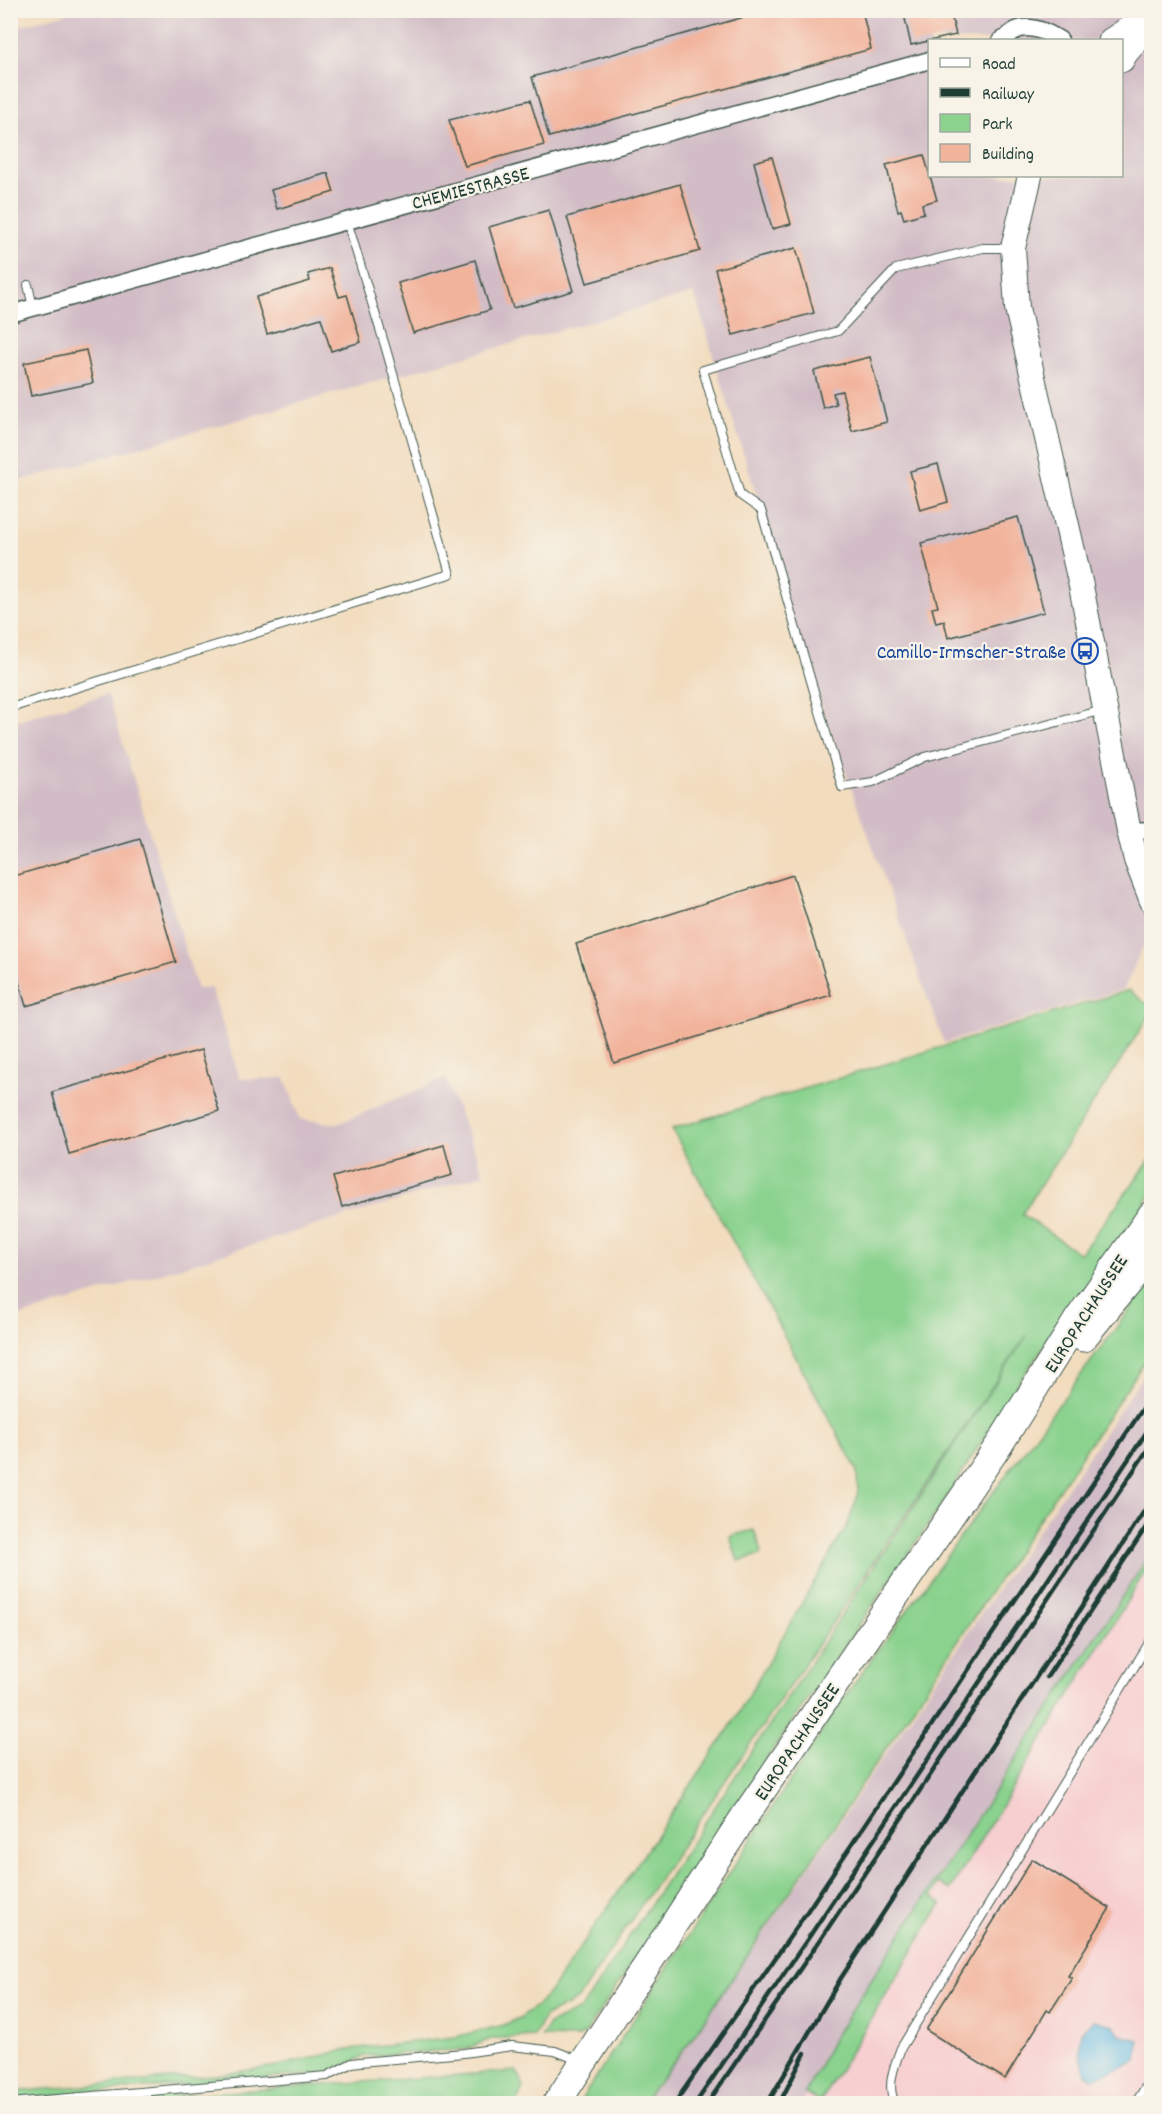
<svg xmlns="http://www.w3.org/2000/svg" width="1162" height="2114" font-family="Dekko,sans-serif">
<style>
.built{fill:#f7cfd1}
.industrial{fill:#d2bdc6;fill-rule:evenodd}
.green{fill:#8ad28e;stroke:#548861;stroke-width:1.5}
.water{fill:#67bbe3;stroke:#437c8c;stroke-width:1.5}
.building{fill:#f2b39b}
.lines{fill:none;stroke-linecap:round;stroke-linejoin:round}
.lane-casing{stroke:#3f5549;stroke-width:10}
.street-casing{stroke:#3f5549;stroke-width:19}
.secondary-casing{stroke:#3f5549;stroke-width:26}
.primary-casing{stroke:#3f5549;stroke-width:29}
.lane{stroke:#fff;stroke-width:8}
.street{stroke:#fff;stroke-width:16}
.secondary{stroke:#fff;stroke-width:24}
.primary{stroke:#fff;stroke-width:27}
.rail{stroke:#1f3d34;stroke-width:4.5}
.labels{text-anchor:middle;stroke-width:4.5;stroke-linejoin:round;paint-order:stroke}
.street-label{font-size:20px;fill:#1f3d34;stroke:#f7f3e8}
.transit-label{font-size:20px;fill:#164399;stroke:#f7f3e8;text-anchor:end}
</style>
<rect width="100%" height="100%" fill="#f7f3e8"/>
<filter id="ink" filterUnits="userSpaceOnUse"><feTurbulence type="fractalNoise" baseFrequency=".0167" numOctaves="2"/><feDisplacementMap in="SourceGraphic" scale="12" xChannelSelector="R" yChannelSelector="G"/><feConvolveMatrix kernelMatrix="1 2 1 2 8 2 1 2 1" color-interpolation-filters="sRGB"/></filter>
<filter id="wash" filterUnits="userSpaceOnUse"><feTurbulence type="fractalNoise" baseFrequency=".008" numOctaves="4" result="noise"/><feDisplacementMap in="SourceGraphic" scale="24" xChannelSelector="R" yChannelSelector="G"/><feGaussianBlur stdDeviation="1.35" result="paint"/><feColorMatrix in="noise" values="0 0 0 0 0 0 0 0 0 0 0 0 0 0 0 0 0 1.4 0 .05"/><feComposite in="paint" operator="in"/></filter>
<g filter="url(#wash)">
<rect width="100%" height="100%" fill="#f2dcbe"/>
<!-- built -->
<path class="built" d="M 1151,1562 L 1151,2103 L 801,2104 L 805,2093 L 820,2102 L 942,1904 L 931,1896 L 939,1883 L 950,1890 Z"/>
<!-- industrial -->
<g class="industrial">
<path d="M 78,10 L 1151,11 L 1152,926 L 1124,989 L 944,1043 L 799,644 L 761,510 L 694,293 L 11,483 L 10,29 ZM 930,40 L 1122,40 L 1122,176 L 930,176 Z"/>
<path d="M 108,694 L 197,989 L 211,988 L 240,1079 L 285,1078 L 300,1119 L 338,1124 L 445,1078 L 484,1174 L 11,1319 L 11,722 Z"/>
<path d="M 1151,1364 L 1151,1553 L 867,1986 L 801,2103 L 642,2104 L 691,2040 Z"/>
</g>
<!-- green -->
<g class="green">
<path d="M 1129,990 L 1151,1007 L 1151,1013 L 1022,1214 L 1080,1254 L 1151,1159 L 1151,1195 L 1020,1380 L 943,1503 L 774,1748 L 586,2033 L 576,2038 L 542,2037 L 549,2024 L 582,2008 L 1027,1335 L 577,2000 L 545,2016 L 534,2036 L 491,2039 L 466,2049 L 454,2050 L 365,2056 L 327,2073 L 11,2099 L 11,2092 L 216,2075 L 278,2066 L 350,2049 L 455,2037 L 504,2025 L 521,2017 L 540,2003 L 556,1983 L 729,1729 L 848,1524 L 858,1495 L 857,1470 L 672,1129 Z"/>
<path d="M 1151,1281 L 1151,1352 L 691,2040 L 642,2103 L 579,2103 L 848,1692 L 986,1502 Z"/>
<path d="M 754,1530 L 762,1552 L 760,1555 L 738,1561 L 730,1536 Z"/>
<path d="M 1151,1553 L 1151,1562 L 950,1890 L 939,1883 L 931,1896 L 942,1903 L 820,2102 L 805,2093 L 835,2036 L 867,1986 Z"/>
<path d="M 516,2071 C 527,2085 523,2089 516,2103 L 71,2103 Z"/>
</g>
<!-- water -->
<path class="water" d="M 1094,2020 L 1113,2025 L 1120,2035 L 1139,2040 L 1137,2061 L 1093,2078 L 1086,2074 L 1080,2053 L 1081,2032 Z"/>
<g id="blocks">
<!-- building -->
<g class="building">
<path d="M 769,10 L 862,10 L 871,49 L 549,137 L 532,77 Z"/>
<path d="M 903,10 L 950,10 L 956,35 L 911,45 Z"/>
<path d="M 530,100 L 544,145 L 465,166 L 449,120 Z"/>
<path d="M 924,155 L 937,200 L 922,204 L 924,213 L 904,219 L 901,210 L 898,211 L 886,165 Z"/>
<path d="M 772,157 L 791,224 L 772,229 L 754,162 Z"/>
<path d="M 328,173 L 334,192 L 277,209 L 271,190 Z"/>
<path d="M 680,184 L 700,251 L 587,283 L 567,217 Z"/>
<path d="M 549,210 L 573,291 L 513,308 L 489,227 Z"/>
<path d="M 796,248 L 814,313 L 733,335 L 715,269 Z"/>
<path d="M 475,260 L 490,310 L 413,333 L 398,283 Z"/>
<path d="M 330,268 L 339,297 L 347,295 L 361,342 L 331,351 L 321,318 L 267,334 L 256,297 L 310,281 L 308,274 Z"/>
<path d="M 86,350 L 93,383 L 31,396 L 24,363 Z"/>
<path d="M 870,357 L 887,422 L 852,431 L 842,391 L 833,393 L 836,404 L 823,408 L 814,371 Z"/>
<path d="M 938,464 L 948,502 L 920,510 L 910,471 Z"/>
<path d="M 1018,517 L 1044,612 L 948,638 L 944,621 L 936,623 L 932,608 L 938,607 L 921,543 Z"/>
<path d="M 140,839 L 176,962 L 26,1006 L 10,952 L 10,877 Z"/>
<path d="M 793,875 L 831,995 L 614,1063 L 576,944 Z"/>
<path d="M 201,1050 L 219,1111 L 69,1154 L 52,1092 Z"/>
<path d="M 444,1145 L 452,1175 L 342,1207 L 333,1177 Z"/>
<path d="M 1032,1859 L 1110,1908 L 1068,1976 L 1072,1978 L 1050,2012 L 1047,2010 L 1005,2079 L 926,2030 Z"/>
</g>
</g>
</g>
<g filter="url(#ink)">
<use href="#blocks" fill-opacity="0" stroke="#3f5549" stroke-width="1.5"/>
<g class="lines">
<defs>
<g id="lane">
<path d="M 1010,248 L 983,248 L 896,269 L 838,331 L 703,370 L 740,495 L 761,510 L 842,787 L 873,782 L 925,757 L 1103,710"/>
<path d="M 28,285 L 33,307"/>
<path d="M 10,708 L 450,574 L 386,349 L 347,221"/>
<path d="M 10,2103 L 327,2076 L 352,2063 L 360,2062 L 464,2053 L 512,2046 L 555,2051 L 581,2061"/>
<path d="M 896,2104 C 885,2088 895,2064 901,2048 L 1152,1638"/>
<path d="M 1135,2104 L 1152,2077"/>
</g>
<g id="street">
<path d="M 1001,40 C 1008,39 1007,35 1013,32 C 1028,22 1047,32 1060,40"/>
<path d="M 10,314 L 930,60"/>
<path d="M 1129,831 L 1152,830"/>
</g>
<g id="secondary">
<path d="M 1111,40 L 1143,19"/>
<path d="M 1122,60 C 1129,44 1148,36 1151,20"/>
<path d="M 1030,176 L 1013,248 L 1017,308 L 1081,586 L 1129,831 L 1136,860 L 1152,901"/>
</g>
<g id="primary">
<path d="M 1083,1338 L 1152,1253"/>
<path d="M 556,2104 L 744,1817 L 999,1445 L 1078,1319 L 1152,1214"/>
</g>
</defs>
<!-- lane casing -->
<use href="#lane" class="lane-casing"/>
<!-- street casing -->
<use href="#street" class="street-casing"/>
<!-- secondary casing -->
<use href="#secondary" class="secondary-casing"/>
<!-- primary casing -->
<use href="#primary" class="primary-casing"/>
<!-- lane -->
<use href="#lane" class="lane"/>
<!-- street -->
<use href="#street" class="street"/>
<!-- secondary -->
<use href="#secondary" class="secondary"/>
<!-- primary -->
<use href="#primary" class="primary"/>
<!-- rail -->
<g class="rail">
<path d="M 1047,1677 L 1152,1518"/>
<path d="M 674,2104 L 794,1931 L 1152,1395"/>
<path d="M 695,2104 L 809,1937 L 1152,1424"/>
<path d="M 707,2104 L 818,1943 L 1152,1443"/>
<path d="M 767,2104 L 841,1978 L 1152,1499"/>
<path d="M 779,2104 L 805,2053"/>
</g>
</g>
</g>
<!-- icons -->
<defs>
<symbol id="bus-ring" viewBox="-11 -11 22 22"><circle r="9.5" fill="#f7f3e8" stroke="#1a4fb4" stroke-width="1.5"/><path d="M-5-6H5V4H4V6H2V4H-2V6H-4V4H-5ZM-3.5-4V0h7V-4ZM-3.5 1.2v1.5H-2V1.2ZM2 1.2v1.5H3.5V1.2Z" fill="#1a4fb4"/></symbol>
</defs>
<g fill-rule="evenodd">
<use href="#bus-ring" x="1070" y="636" width="30" height="30"/>
</g>
<g class="labels">
<!-- street labels -->
<g class="street-label">
<text transform="translate(470 187) rotate(-15)" y="7">CHEMIESTRASSE</text>
<text transform="translate(1085 1313) rotate(-57)" y="7">EUROPACHAUSSEE</text>
<text transform="translate(796 1741) rotate(-56)" y="7">EUROPACHAUSSEE</text>
</g>
<!-- transit labels -->
<g class="transit-label">
<text x="1066" y="658">Camillo-Irmscher-Straße</text>
</g>
</g>
<!-- margin -->
<rect width="1162" height="2114" fill="none" stroke="#f7f3e8" stroke-width="36"/>
<!-- legend -->
<rect x="928" y="39" width="195" height="138" fill="#f7f3e8" stroke="#a1aaa0" stroke-width="1.5"/>
<rect x="940" y="58" width="30" height="9" fill="#ffffff" stroke="#a1aaa0" stroke-width="1.5"/>
<text x="982" y="69" font-size="18" fill="#1f3d34">Road</text>
<rect x="940" y="88" width="30" height="9" fill="#1f3d34" stroke="#a1aaa0" stroke-width="1.5"/>
<text x="982" y="99" font-size="18" fill="#1f3d34">Railway</text>
<rect x="940" y="114" width="30" height="18" fill="#8ad28e" stroke="#a1aaa0" stroke-width="1.5"/>
<text x="982" y="129" font-size="18" fill="#1f3d34">Park</text>
<rect x="940" y="144" width="30" height="18" fill="#f2b39b" stroke="#a1aaa0" stroke-width="1.5"/>
<text x="982" y="159" font-size="18" fill="#1f3d34">Building</text>
</svg>
